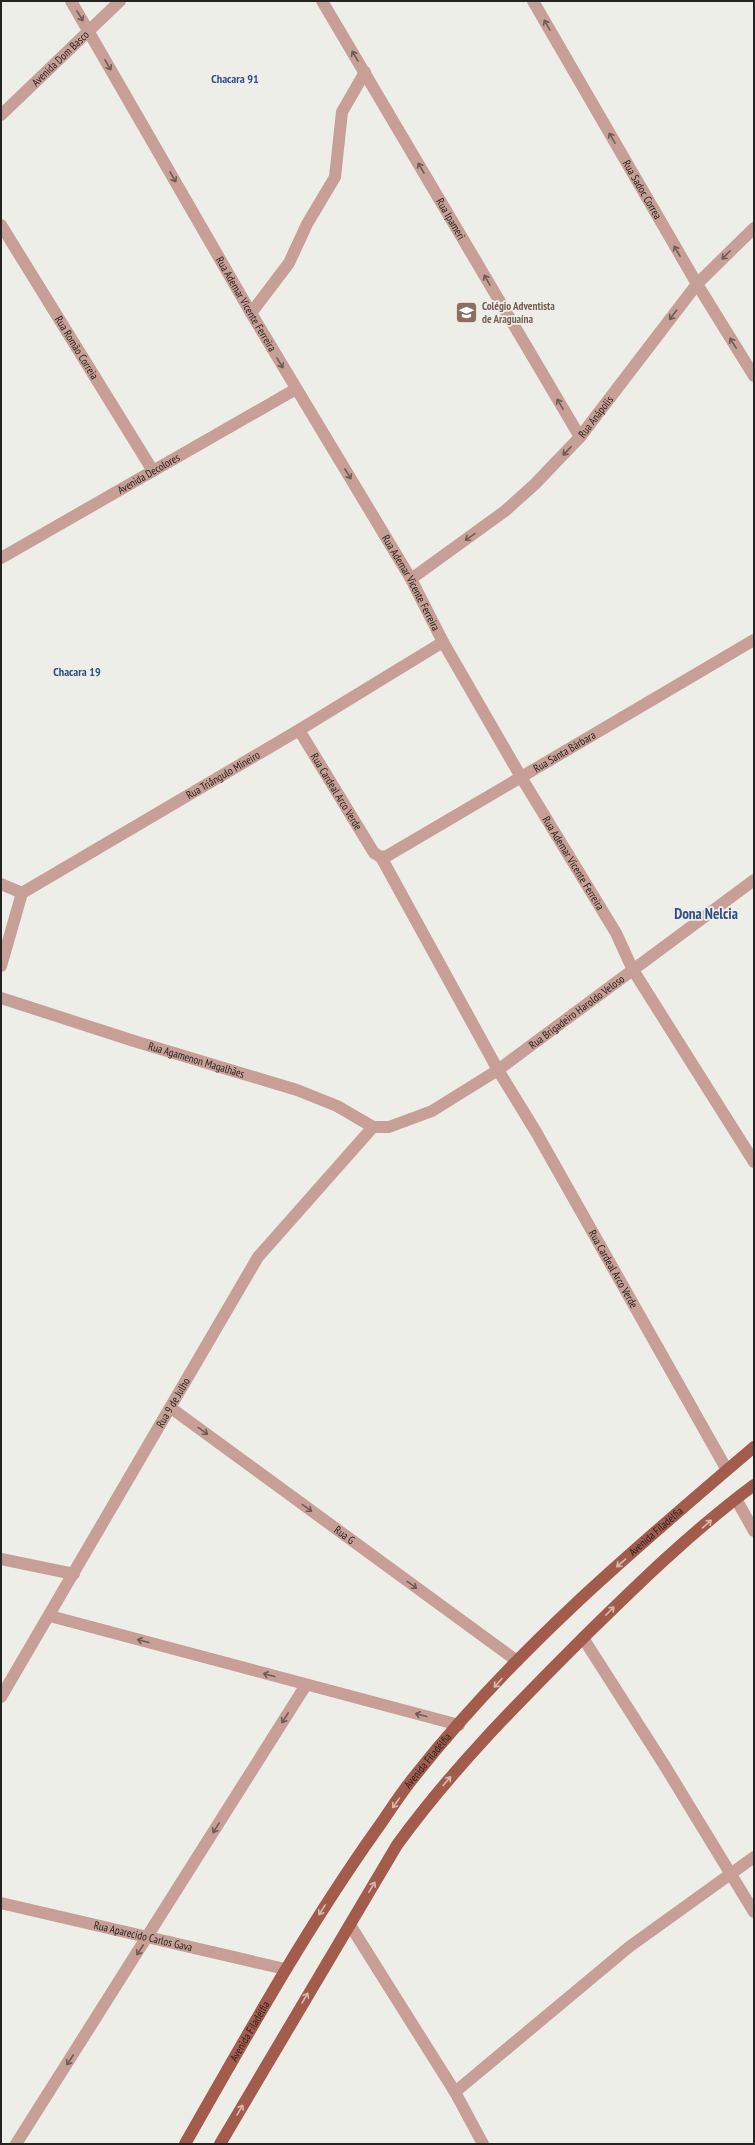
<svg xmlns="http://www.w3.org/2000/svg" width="755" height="2145" font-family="'PT Sans Narrow',sans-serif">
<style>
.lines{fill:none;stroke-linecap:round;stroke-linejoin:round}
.minor{stroke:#c89f96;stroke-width:12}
.major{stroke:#a35b4c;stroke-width:12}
.oneway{stroke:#6e5b56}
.oneway2{stroke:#d4bbb2}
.labels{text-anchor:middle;stroke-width:3.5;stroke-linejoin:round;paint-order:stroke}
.street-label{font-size:11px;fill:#242422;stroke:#eeeee9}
.education-label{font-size:11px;font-weight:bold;fill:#785e54;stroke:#eeeee9;text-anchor:start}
.neighbourhood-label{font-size:12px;font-weight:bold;fill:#314e87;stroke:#eeeee9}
.district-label{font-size:15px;font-weight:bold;fill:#314e87;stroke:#eeeee9}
</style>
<rect width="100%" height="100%" fill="#eeeee9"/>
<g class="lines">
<!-- minor -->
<g class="minor">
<path id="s1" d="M 71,1 L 251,313 L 411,579 L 443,642 L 521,777 L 616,933 L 633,970 L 754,1162"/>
<path id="s2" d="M 322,1 L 580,437"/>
<path id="s3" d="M 533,1 L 697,284 L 754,376"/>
<path id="s4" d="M 1,115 L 120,1"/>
<path id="s5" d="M 1,225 L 153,471"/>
<path d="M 251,313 L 289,263 L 307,224 L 335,177 L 342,112 L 365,72"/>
<path id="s6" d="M 1,558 L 296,389"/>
<path id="s7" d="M 411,579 L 505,511 L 535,484 L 580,437 L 697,284 L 754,228"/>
<path id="s8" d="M 299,730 L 374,853 L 381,857 L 387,856 L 754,640"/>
<path id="s9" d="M 381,857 L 498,1070 L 536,1132 L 727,1470"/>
<path id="s10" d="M 1,884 L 22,893 L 299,730 L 443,642"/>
<path d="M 1,966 L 22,893"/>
<path id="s11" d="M 1,998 L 134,1041 L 297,1090 L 337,1106 L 373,1127 L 389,1127 L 432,1111 L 498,1070 L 754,880"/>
<path id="s12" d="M 171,1408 L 517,1661"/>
<path d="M 736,1499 L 754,1531"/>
<path d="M 1,1559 L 74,1574"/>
<path d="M 50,1616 L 459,1725"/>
<path d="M 583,1638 L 663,1763 L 754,1912"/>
<path id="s13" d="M 1,1697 L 258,1257 L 373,1127"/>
<path id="s14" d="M 1,1903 L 285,1969"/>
<path d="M 350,1925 L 455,2092 L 483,2144"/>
<path d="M 455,2092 L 629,1947 L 754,1857"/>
<path d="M 16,2144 L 306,1685"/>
</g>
<!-- major -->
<g class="major">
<path id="s15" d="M 185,2144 C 246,2037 306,1929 377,1829 C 389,1812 401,1793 414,1777 C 512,1652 634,1549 754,1447"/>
<path d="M 220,2144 L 397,1845 C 452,1769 517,1704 583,1638 C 637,1585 692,1531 754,1485"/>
</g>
</g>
<!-- one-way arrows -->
<defs><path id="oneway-shaft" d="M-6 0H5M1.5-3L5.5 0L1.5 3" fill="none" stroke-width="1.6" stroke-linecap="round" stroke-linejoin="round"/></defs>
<g class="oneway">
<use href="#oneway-shaft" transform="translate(80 16) rotate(59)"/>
<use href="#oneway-shaft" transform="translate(547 25) rotate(-120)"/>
<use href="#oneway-shaft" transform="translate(355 56) rotate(-121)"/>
<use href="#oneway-shaft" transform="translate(108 65) rotate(60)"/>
<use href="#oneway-shaft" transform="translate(612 138) rotate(-120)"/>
<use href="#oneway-shaft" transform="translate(421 168) rotate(-120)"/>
<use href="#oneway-shaft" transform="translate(173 177) rotate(60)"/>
<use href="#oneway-shaft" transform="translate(677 251) rotate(-120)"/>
<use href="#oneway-shaft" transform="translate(726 255) rotate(135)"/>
<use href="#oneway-shaft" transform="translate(487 280) rotate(-120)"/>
<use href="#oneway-shaft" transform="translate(673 315) rotate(127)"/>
<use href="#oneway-shaft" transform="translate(733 343) rotate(-122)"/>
<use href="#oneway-shaft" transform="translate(280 363) rotate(59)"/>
<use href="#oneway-shaft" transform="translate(560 404) rotate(-120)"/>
<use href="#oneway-shaft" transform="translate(567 451) rotate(134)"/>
<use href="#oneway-shaft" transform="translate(348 474) rotate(59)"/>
<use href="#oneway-shaft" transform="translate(470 537) rotate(145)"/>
<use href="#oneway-shaft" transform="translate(203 1431) rotate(36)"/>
<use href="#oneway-shaft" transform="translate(307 1508) rotate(36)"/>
<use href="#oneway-shaft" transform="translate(412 1585) rotate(36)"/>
<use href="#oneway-shaft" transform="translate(143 1641) rotate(-165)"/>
<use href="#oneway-shaft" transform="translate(269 1675) rotate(-165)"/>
<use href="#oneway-shaft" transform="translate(421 1715) rotate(-165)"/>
<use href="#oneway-shaft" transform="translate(285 1718) rotate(122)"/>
<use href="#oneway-shaft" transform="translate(216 1828) rotate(122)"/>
<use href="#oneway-shaft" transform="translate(140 1950) rotate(123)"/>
<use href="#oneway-shaft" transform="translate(70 2060) rotate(123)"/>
</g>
<g class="oneway2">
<use href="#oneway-shaft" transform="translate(707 1524) rotate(-41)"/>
<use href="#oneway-shaft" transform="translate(621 1563) rotate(139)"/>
<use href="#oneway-shaft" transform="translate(610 1611) rotate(-45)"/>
<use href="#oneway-shaft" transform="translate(498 1683) rotate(132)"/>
<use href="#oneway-shaft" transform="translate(447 1781) rotate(-50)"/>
<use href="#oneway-shaft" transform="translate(396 1803) rotate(125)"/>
<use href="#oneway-shaft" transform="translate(372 1887) rotate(-59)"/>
<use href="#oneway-shaft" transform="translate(322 1910) rotate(122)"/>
<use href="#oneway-shaft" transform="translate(305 1998) rotate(-59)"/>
<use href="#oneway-shaft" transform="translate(240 2110) rotate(-60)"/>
</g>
<!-- icons -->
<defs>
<symbol id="school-square" viewBox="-11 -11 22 22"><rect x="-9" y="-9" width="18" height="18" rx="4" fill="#8d6e63" stroke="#eeeee9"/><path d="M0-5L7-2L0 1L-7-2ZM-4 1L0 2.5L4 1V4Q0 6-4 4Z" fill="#fff"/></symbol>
</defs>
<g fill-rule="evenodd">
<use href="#school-square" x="454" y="300" width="25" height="25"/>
</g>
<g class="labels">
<!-- street labels -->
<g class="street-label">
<text dy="4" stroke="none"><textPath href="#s4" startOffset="82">Avenida Dom Basco</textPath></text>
<text dy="4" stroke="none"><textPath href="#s3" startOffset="218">Rua Sadoc Correa</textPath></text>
<text dy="4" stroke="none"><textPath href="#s2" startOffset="253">Rua Ipameri</textPath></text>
<text dy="4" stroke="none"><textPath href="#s1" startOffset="350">Rua Ademar Vicente Ferreira</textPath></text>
<text dy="4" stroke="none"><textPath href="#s5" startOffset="144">Rua Romão Correia</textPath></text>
<text dy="4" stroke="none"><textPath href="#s7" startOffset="247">Rua Anápolis</textPath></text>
<text dy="4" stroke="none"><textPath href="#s6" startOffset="170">Avenida Decolores</textPath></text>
<text dy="4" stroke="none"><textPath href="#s1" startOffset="674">Rua Ademar Vicente Ferreira</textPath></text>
<text dy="4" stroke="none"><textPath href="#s8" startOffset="364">Rua Santa Bárbara</textPath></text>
<text dy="4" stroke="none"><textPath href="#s10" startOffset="256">Rua Triângulo Mineiro</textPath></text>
<text dy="4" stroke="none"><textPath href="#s8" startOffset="72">Rua Cardeal Arco Verde</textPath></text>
<text dy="4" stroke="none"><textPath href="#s1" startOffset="998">Rua Ademar Vicente Ferreira</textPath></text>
<text dy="4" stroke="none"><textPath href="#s11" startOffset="632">Rua Brigadeiro Haroldo Veloso</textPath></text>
<text dy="4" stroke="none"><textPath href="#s11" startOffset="205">Rua Agamenon Magalhães</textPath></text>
<text dy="4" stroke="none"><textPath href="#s9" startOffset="473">Rua Cardeal Arco Verde</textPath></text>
<text dy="4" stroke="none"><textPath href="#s13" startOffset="341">Rua 9 de Julho</textPath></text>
<text dy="4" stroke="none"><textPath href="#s15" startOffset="778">Avenida Filadélfia</textPath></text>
<text dy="4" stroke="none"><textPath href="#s12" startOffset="215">Rua G</textPath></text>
<text dy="4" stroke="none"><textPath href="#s15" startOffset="454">Avenida Filadélfia</textPath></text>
<text dy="4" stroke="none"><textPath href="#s14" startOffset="146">Rua Aparecido Carlos Gava</textPath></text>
<text dy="4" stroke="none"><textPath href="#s15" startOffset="130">Avenida Filadélfia</textPath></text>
</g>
<!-- education labels -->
<g class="education-label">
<text x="482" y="310">Colégio Adventista<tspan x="482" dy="13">de Araguaína</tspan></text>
</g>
<!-- neighbourhood labels -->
<g class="neighbourhood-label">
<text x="235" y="83">Chacara 91</text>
<text x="77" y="676">Chacara 19</text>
</g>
<!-- district labels -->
<g class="district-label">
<text x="706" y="919">Dona Nelcia</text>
</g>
</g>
<!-- border -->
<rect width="755" height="2145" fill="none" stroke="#242422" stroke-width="4"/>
</svg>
